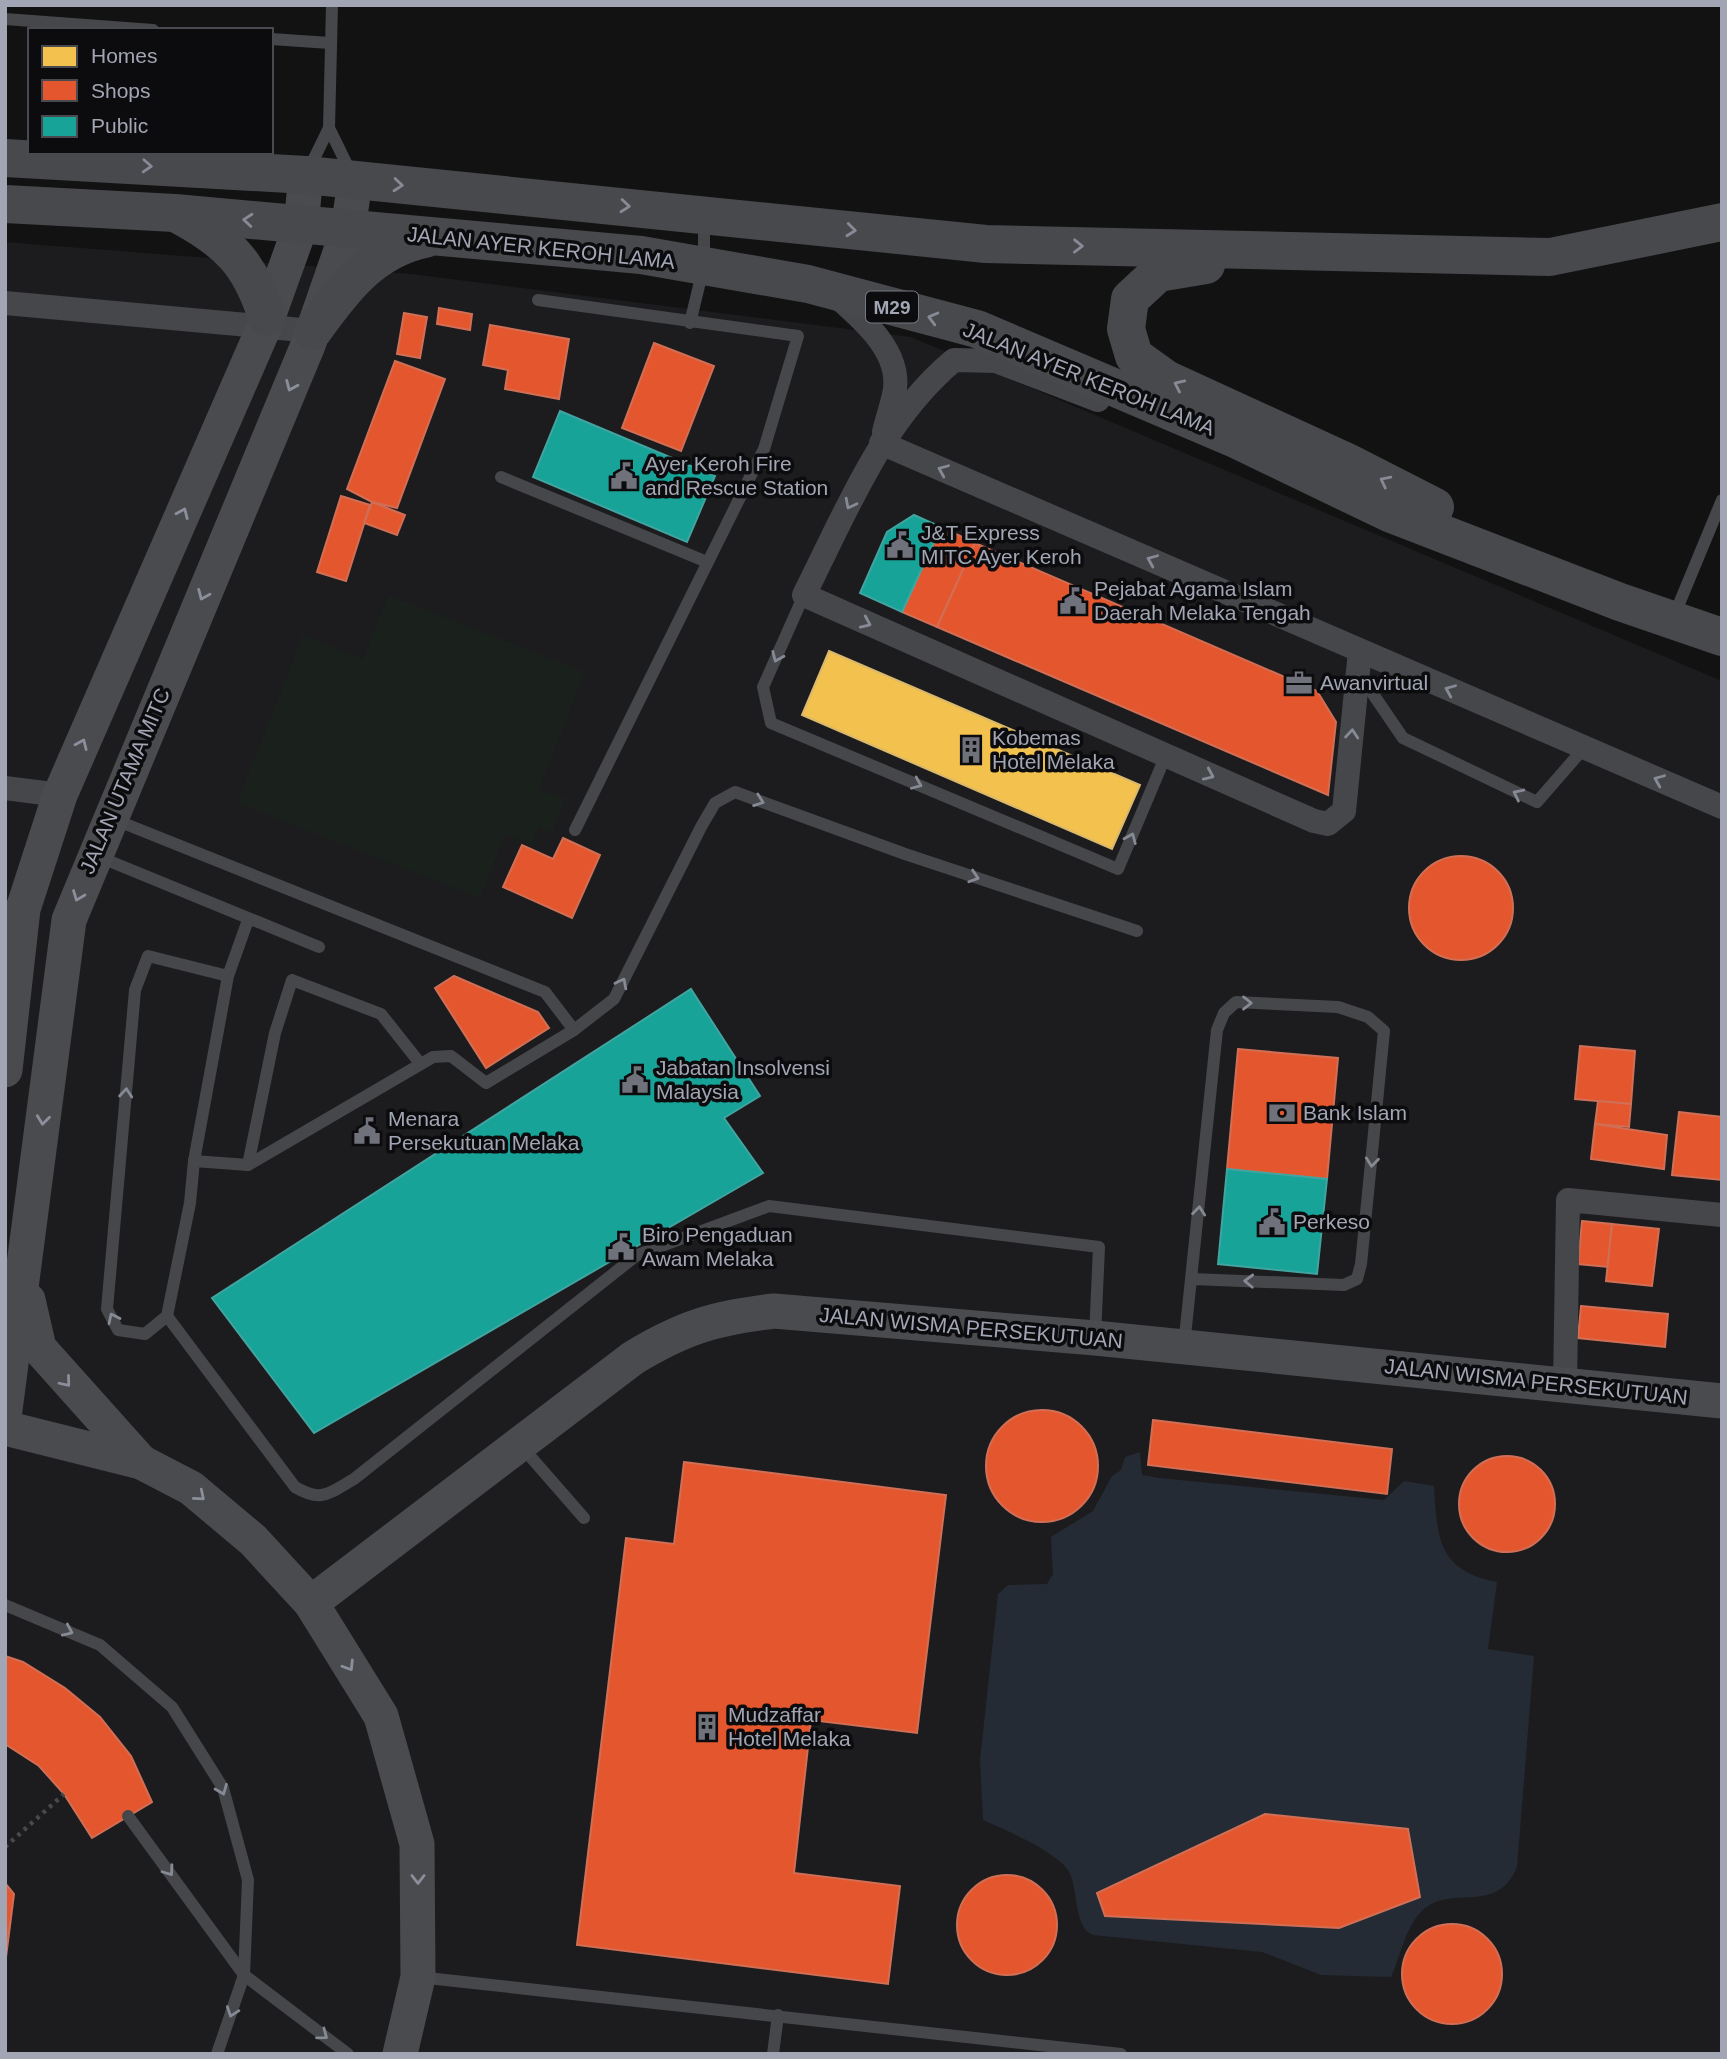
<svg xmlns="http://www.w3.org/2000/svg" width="1727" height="2059" font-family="Helvetica,sans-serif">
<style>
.built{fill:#1c1c1e}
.green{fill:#1a211c}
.water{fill:#252b34}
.homes{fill:#f2c14e;stroke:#dab96d;stroke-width:2}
.shops{fill:#e4572e;stroke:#d06f56;stroke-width:2}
.public{fill:#17a398;stroke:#41a4a0;stroke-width:2}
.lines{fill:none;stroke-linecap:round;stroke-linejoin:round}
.path{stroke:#48484d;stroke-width:4.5;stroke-dasharray:3.5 5;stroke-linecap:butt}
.lane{stroke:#46474b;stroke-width:12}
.street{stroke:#46474b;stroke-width:24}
.secondary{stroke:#4a4b4f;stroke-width:35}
.primary{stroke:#48494d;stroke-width:38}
.oneway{stroke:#878a95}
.oneway2{stroke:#8c8f9b}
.oneway3{stroke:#868a94}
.labels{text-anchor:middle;stroke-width:7;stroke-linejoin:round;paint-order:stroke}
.shield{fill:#0c0c0e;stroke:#757882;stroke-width:2}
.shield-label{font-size:19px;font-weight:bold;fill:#a2a6b4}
.street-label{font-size:21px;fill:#a2a6b4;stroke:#0c0c0e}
.poi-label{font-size:21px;fill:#a2a6b4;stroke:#0c0c0e;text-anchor:start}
</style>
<rect width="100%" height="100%" fill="#121212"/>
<!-- built -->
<path class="built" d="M 5,242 L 411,274 L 911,337 L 1722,681 L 1722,2054 L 5,2054 Z"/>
<!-- green -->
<path class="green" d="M 388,595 L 585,672 L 539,789 L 565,799 L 552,833 L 538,827 L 532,845 L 505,834 L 480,898 L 237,803 L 303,635 L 363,659 Z"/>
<!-- water -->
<path class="water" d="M 1140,1452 L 1142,1475 L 1159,1478 L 1384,1500 L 1404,1481 L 1434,1486 C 1437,1538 1438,1571 1497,1582 L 1488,1649 L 1534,1656 L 1517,1867 C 1496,1918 1448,1881 1420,1913 C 1404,1931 1401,1955 1391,1977 L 1321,1975 L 1262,1952 L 1093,1935 C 1073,1928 1079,1887 1068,1870 C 1055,1851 1006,1830 983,1820 L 980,1760 L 998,1594 L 1008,1585 L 1047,1584 L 1053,1574 L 1051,1537 L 1093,1511 L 1112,1476 L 1121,1470 L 1125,1457 Z"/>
<!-- homes -->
<path class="homes" d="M 829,651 L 1140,785 L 1112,849 L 802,715 Z"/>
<!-- shops -->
<g class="shops">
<path d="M 439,308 L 472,314 L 470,330 L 437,324 Z"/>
<path d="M 404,313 L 427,317 L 420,358 L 397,354 Z"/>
<path d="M 490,325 L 569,339 L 559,399 L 505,389 L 508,370 L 483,365 Z"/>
<path d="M 654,343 L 714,366 L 681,451 L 622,428 Z"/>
<path d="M 395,361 L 445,379 L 397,508 L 372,502 L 347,489 Z"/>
<path d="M 341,496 L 370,505 L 346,581 L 317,572 Z"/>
<path d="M 372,502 L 405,515 L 397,535 L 364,523 Z"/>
<path d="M 941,527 L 975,543 L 937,627 L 902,612 Z"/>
<path d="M 975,543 L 1317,691 L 1336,722 L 1328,795 L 937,627 Z"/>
<path d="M 563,838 L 600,855 L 572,918 L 503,887 L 522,845 L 553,859 Z"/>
<circle cx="1461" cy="908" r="52"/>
<path d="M 454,976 L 538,1012 L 549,1028 L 486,1068 L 435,988 Z"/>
<path d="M 1580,1046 L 1635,1051 L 1631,1104 L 1575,1099 Z"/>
<path d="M 1238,1049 L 1338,1058 L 1327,1179 L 1227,1169 Z"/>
<path d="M 1598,1101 L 1631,1104 L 1629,1127 L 1595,1124 Z"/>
<path d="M 1679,1112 L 1722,1117 L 1722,1180 L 1672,1175 Z"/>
<path d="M 1595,1124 L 1667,1135 L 1664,1169 L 1591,1159 Z"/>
<path d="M 1582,1221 L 1612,1224 L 1608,1267 L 1578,1264 Z"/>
<path d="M 1612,1224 L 1659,1229 L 1652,1286 L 1606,1281 Z"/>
<path d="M 1581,1306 L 1668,1314 L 1665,1347 L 1578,1338 Z"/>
<circle cx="1042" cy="1466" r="56"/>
<path d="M 1153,1420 L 1392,1449 L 1387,1494 L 1148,1465 Z"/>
<circle cx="1507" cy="1504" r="48"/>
<path d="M 684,1462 L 946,1495 L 917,1733 L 811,1720 L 794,1873 L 900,1886 L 888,1984 L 577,1945 L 626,1538 L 674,1544 Z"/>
<path d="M 5,1656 L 23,1662 L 65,1688 L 100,1717 L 131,1756 L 152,1802 L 92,1838 L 64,1794 L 39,1766 L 5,1744 Z"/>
<path d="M 1265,1814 L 1408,1829 L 1420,1897 L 1339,1928 L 1105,1916 L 1097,1893 Z"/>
<circle cx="1007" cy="1925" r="50"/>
<path d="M 5,1883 L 14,1894 L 5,1965 Z"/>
<circle cx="1452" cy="1974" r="50"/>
</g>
<!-- public -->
<g class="public">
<path d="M 560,411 L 715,476 L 687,542 L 533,477 Z"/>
<path d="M 914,515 L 941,527 L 902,612 L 860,593 L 887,532 Z"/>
<path d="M 691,989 L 760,1096 L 724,1118 L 763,1173 L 314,1433 L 212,1298 Z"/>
<path d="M 1227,1169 L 1327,1179 L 1317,1274 L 1218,1264 Z"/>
</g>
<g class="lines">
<!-- path -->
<path class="path" d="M 5,1847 L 64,1794"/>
<!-- lane -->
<g class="lane">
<path d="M 5,19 L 153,30"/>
<path d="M 271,39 L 330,43"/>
<path d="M 329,128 L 352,175"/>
<path d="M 308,171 L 329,128 L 332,5"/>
<path d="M 538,300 L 798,336 L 764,449 L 575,830"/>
<path d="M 690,323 L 704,265 L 704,218"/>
<path d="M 501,477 L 707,562"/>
<path d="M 804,595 L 763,687 L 771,723 L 1118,869 L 1166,755"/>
<path d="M 1674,616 L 1722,500"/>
<path d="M 1360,675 L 1403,738 L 1537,802 L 1584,748"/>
<path d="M 113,819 L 545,992 L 574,1030"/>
<path d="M 97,856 L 319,947"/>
<path d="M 228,976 L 148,956 L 135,990 L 107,1309 L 118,1330 L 145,1334 L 167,1316 L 190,1203 L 194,1161 L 228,976 L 248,920"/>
<path d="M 194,1161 L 248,1165 L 433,1057 L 451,1056 L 486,1083 L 574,1030 L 614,999 L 701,827 L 715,803 L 735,792 L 905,854 L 1137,931"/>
<path d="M 248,1165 L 275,1033 L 292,980 L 381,1014 L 419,1062"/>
<path d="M 167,1316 L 295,1487 C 322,1503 329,1493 354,1479 L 637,1255 L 769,1206 L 1099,1247 L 1095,1336"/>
<path d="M 1184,1346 L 1217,1030 L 1224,1013 L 1236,1002 L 1338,1007 L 1368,1017 L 1384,1031 L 1361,1264 L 1357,1279 L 1344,1285 L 1192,1279"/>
<path d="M 522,1447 L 584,1518"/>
<path d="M 5,1605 L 100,1645 L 172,1707 L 223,1788 L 248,1880 L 244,1975 L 217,2054"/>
<path d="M 128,1816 L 244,1975 L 348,2054"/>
<path d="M 418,1977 L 1121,2054"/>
<path d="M 773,2054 L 778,2015"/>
</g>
<!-- street -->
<g class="street">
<path d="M 835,295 C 861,318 900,350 895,389 C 893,403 887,418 884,432"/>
<path d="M 5,303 L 313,331"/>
<path d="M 1098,400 L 996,361 L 954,360 C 881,421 846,512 804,595 L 1314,821 L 1328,824 L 1344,811 L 1360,651"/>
<path d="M 881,443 L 1722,807"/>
<path d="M 5,788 L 60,795"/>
<path d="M 1565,1385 L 1568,1200 L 1722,1215"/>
</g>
<!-- secondary -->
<g class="secondary">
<path d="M 5,1070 L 23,909 L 60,795 L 265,325 L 301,225 L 306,175"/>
<path d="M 28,1300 L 39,1348 L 141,1462"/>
<path d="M 5,1410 L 69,920 L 308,345 L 348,230 L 355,181"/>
<path d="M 5,1428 L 141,1462 L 191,1488 L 253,1540 L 311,1603 L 381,1716 L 417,1844 L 418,1977 L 400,2054"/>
<path d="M 311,1603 L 633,1358 C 684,1327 715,1318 774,1311 L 1095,1338 L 1722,1401"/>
</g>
<!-- primary -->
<g class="primary">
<path d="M 5,158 L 306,175 L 986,244 L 1550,257 L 1722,222"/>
<path d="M 5,204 L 175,213 L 641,255 L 808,284 L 977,329 L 1233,438 L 1389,513 L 1620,602 L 1722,637"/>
<path d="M 181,216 C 229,242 250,264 267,317"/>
<path d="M 1206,265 L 1158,273 L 1130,299 L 1126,329 L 1134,356 L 1166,379 L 1347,462 L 1435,507"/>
<path d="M 313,331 C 343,289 372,250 425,239"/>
</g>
</g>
<!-- one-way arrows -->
<defs><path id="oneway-chevron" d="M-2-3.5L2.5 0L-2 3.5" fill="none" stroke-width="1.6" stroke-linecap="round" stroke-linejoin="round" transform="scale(1.75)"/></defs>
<g class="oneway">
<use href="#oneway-chevron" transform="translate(147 166) rotate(3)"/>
<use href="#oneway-chevron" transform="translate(398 185) rotate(5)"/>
<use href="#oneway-chevron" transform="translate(625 206) rotate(5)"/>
<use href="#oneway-chevron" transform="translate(248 220) rotate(-175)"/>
<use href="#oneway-chevron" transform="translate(851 230) rotate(6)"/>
<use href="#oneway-chevron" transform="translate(1078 246) rotate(1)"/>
<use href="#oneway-chevron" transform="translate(933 318) rotate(-165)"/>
<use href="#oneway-chevron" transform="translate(1179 385) rotate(-155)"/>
<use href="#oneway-chevron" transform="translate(1385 481) rotate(-153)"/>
</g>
<g class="oneway2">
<use href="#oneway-chevron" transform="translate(291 386) rotate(113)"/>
<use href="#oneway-chevron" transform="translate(183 513) rotate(-66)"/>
<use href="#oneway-chevron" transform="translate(203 595) rotate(113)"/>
<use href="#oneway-chevron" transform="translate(82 744) rotate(-66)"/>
<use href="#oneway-chevron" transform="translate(78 896) rotate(111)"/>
<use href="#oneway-chevron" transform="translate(43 1120) rotate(97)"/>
<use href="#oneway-chevron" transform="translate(66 1382) rotate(50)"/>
<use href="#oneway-chevron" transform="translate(200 1496) rotate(40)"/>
<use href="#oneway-chevron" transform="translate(349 1666) rotate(58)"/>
<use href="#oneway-chevron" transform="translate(418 1879) rotate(90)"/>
</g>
<g class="oneway3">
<use href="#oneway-chevron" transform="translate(943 470) rotate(-157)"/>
<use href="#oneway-chevron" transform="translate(850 504) rotate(117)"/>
<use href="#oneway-chevron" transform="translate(1152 560) rotate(-157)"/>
<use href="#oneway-chevron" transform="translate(866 623) rotate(24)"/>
<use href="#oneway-chevron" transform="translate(777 657) rotate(114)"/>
<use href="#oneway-chevron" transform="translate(1450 690) rotate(-157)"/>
<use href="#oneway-chevron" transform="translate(1352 734) rotate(-85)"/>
<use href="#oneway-chevron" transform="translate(1209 775) rotate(24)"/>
<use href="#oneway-chevron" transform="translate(1659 780) rotate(-157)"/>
<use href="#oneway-chevron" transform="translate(917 784) rotate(23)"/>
<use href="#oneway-chevron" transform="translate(1518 794) rotate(-154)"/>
<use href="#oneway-chevron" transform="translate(759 801) rotate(20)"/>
<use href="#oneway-chevron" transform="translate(1131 838) rotate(-67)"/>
<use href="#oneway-chevron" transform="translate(974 877) rotate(18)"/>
<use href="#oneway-chevron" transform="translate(622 983) rotate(-63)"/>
<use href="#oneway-chevron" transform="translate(1247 1003)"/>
<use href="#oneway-chevron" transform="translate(126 1093) rotate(-85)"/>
<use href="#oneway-chevron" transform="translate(1372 1162) rotate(96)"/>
<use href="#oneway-chevron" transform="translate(1199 1211) rotate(-84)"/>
<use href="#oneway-chevron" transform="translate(1249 1281) rotate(-178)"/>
<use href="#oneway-chevron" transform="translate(113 1318) rotate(-116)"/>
<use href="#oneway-chevron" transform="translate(68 1631) rotate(24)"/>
<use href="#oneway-chevron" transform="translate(222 1790) rotate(68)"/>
<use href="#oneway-chevron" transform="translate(169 1871) rotate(54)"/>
<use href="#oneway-chevron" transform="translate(232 2012) rotate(109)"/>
<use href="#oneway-chevron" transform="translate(323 2035) rotate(37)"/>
</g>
<!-- icons -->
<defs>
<symbol id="civic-bare" viewBox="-9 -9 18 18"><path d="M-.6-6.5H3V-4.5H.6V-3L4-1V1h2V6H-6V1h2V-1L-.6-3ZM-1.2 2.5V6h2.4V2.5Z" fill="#70727b" stroke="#0c0c0e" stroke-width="2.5" paint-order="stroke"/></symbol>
<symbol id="office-bare" viewBox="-9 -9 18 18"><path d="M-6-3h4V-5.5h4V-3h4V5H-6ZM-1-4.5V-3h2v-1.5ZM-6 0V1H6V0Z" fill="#70727b" stroke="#0c0c0e" stroke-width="2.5" paint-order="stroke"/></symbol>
<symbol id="building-bare" viewBox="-9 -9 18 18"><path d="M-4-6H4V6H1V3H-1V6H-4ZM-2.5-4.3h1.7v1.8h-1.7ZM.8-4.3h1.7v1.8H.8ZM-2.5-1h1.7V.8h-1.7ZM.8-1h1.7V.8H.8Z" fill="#70727b" stroke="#0c0c0e" stroke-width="2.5" paint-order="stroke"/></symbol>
<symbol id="bank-bare" viewBox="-9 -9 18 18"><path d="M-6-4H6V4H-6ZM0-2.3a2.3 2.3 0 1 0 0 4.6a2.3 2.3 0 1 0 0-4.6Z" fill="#70727b" stroke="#0c0c0e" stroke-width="2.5" paint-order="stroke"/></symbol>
</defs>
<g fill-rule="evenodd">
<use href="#civic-bare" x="605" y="457" width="38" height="38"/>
<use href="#civic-bare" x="881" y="526" width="38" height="38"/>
<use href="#civic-bare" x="1054" y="582" width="38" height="38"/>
<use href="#office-bare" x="1280" y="664" width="38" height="38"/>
<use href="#building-bare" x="952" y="731" width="38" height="38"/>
<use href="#civic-bare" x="616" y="1061" width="38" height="38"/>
<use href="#bank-bare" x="1263" y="1094" width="38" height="38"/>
<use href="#civic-bare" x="348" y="1112" width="38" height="38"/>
<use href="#civic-bare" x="1253" y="1203" width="38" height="38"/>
<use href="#civic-bare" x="602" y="1228" width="38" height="38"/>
<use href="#building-bare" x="688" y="1708" width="38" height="38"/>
</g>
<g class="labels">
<!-- shield labels -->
<rect class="shield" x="866" y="291.5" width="52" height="31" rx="5"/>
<g class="shield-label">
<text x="892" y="314">M29</text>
</g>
<!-- street labels -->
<g class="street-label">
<text transform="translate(541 248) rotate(6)" y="7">JALAN AYER KEROH LAMA</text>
<text transform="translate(1089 379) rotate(22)" y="7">JALAN AYER KEROH LAMA</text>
<text transform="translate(125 781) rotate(-67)" y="7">JALAN UTAMA MITC</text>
<text transform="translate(971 1328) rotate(5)" y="7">JALAN WISMA PERSEKUTUAN</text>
<text transform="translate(1536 1382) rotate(6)" y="7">JALAN WISMA PERSEKUTUAN</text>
</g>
<!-- poi labels -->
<g class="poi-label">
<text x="645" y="471">Ayer Keroh Fire<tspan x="645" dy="24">and Rescue Station</tspan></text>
<text x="921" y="540">J&amp;T Express<tspan x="921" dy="24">MITC Ayer Keroh</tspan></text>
<text x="1094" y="596">Pejabat Agama Islam<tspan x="1094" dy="24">Daerah Melaka Tengah</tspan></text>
<text x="1320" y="690">Awanvirtual</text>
<text x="992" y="745">Kobemas<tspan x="992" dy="24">Hotel Melaka</tspan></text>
<text x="656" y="1075">Jabatan Insolvensi<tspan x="656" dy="24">Malaysia</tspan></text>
<text x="1303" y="1120">Bank Islam</text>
<text x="388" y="1126">Menara<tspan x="388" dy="24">Persekutuan Melaka</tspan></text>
<text x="1293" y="1229">Perkeso</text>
<text x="642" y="1242">Biro Pengaduan<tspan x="642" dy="24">Awam Melaka</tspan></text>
<text x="728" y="1722">Mudzaffar<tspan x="728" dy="24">Hotel Melaka</tspan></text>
</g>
</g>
<!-- border -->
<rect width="1727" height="2059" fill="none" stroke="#a2a6b4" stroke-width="14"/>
<!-- legend -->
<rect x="28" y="28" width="245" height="126" fill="#0c0c0e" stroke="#484a50" stroke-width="2"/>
<rect x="42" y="46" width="35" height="21" fill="#f2c14e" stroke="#484a50" stroke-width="2"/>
<text x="91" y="63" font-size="21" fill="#a2a6b4">Homes</text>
<rect x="42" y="80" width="35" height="21" fill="#e4572e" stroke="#484a50" stroke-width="2"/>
<text x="91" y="98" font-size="21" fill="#a2a6b4">Shops</text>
<rect x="42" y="116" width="35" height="21" fill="#17a398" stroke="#484a50" stroke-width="2"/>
<text x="91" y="133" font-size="21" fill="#a2a6b4">Public</text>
</svg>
